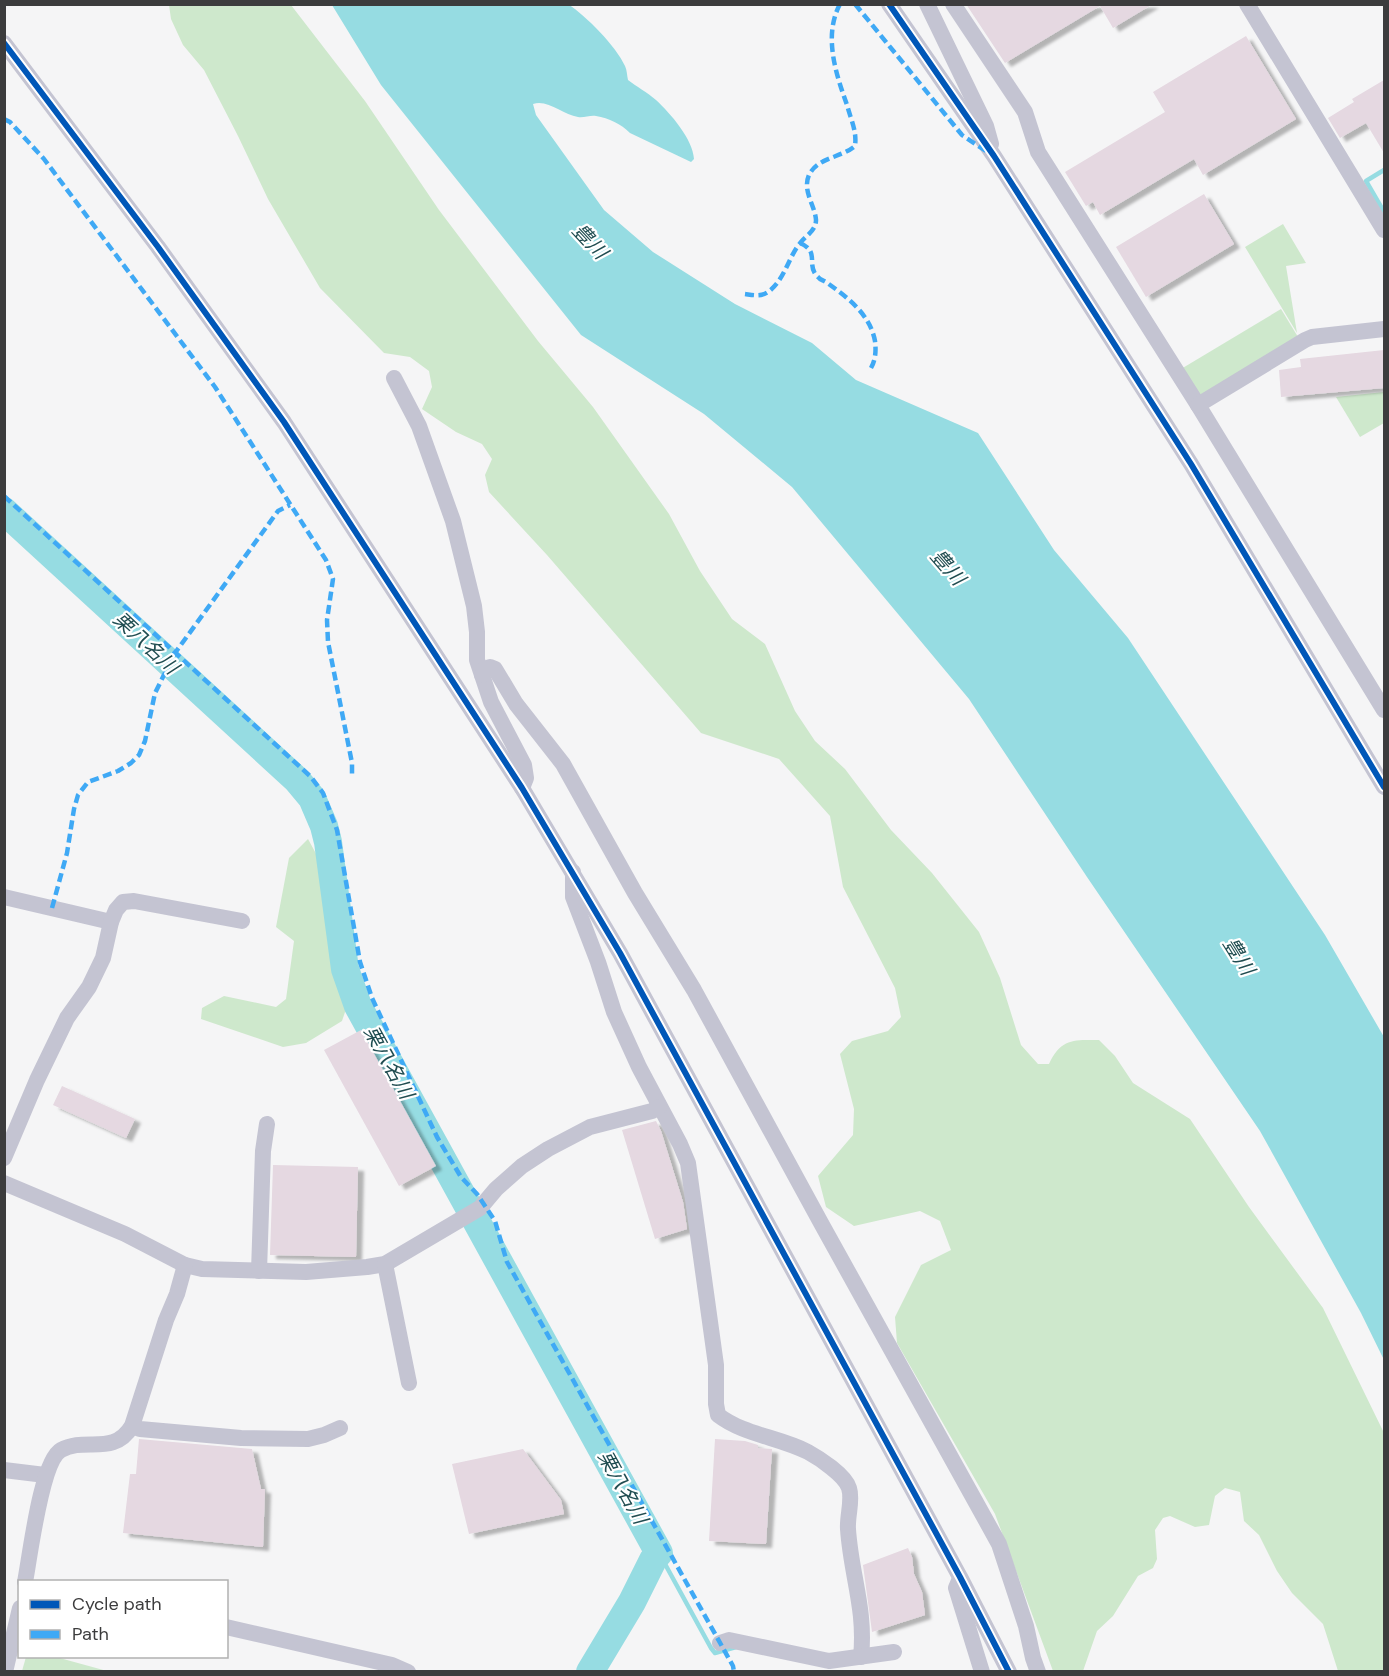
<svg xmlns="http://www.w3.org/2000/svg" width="1389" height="1676" font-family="'DM Sans','Noto Sans JP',sans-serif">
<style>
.green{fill:#cee8cc}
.water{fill:#96dce2}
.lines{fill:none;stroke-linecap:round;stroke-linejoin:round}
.stream{stroke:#96dce2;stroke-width:4.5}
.river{stroke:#96dce2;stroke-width:28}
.building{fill:#e5d8e1;filter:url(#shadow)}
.minor{stroke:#c4c4d2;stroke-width:16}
.quiet{stroke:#3fa9f5;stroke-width:4.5;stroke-dasharray:9 4.5;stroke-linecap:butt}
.cycleway-casing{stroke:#fff;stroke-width:10}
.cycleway{stroke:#0057b8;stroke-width:6}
.labels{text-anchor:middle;stroke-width:4.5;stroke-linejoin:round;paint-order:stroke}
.water-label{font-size:20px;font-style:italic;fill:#204d51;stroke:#fff}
</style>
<defs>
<filter id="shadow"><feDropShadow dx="6" dy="4" stdDeviation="1.5" flood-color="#0004"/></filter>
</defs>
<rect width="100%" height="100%" fill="#f5f5f6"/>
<!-- green -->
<g class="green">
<path d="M 169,5 L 291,5 L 365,101 L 439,210 L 538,341 L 593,407 L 669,514 L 700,571 L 732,619 L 765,644 L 795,711 L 815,741 L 845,769 L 891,830 L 932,873 L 979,932 L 1000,978 L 1021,1045 L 1038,1064 L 1049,1064 C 1061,1038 1074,1040 1099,1040 L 1115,1056 L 1133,1083 L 1190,1119 L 1249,1207 L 1323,1308 L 1384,1433 L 1384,1671 L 1338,1671 L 1323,1624 L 1292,1593 L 1277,1571 L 1259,1535 L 1244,1521 L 1240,1492 L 1225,1488 L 1215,1496 L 1209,1525 L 1195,1527 L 1170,1516 L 1163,1518 L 1155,1530 L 1157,1559 L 1153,1568 L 1138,1576 L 1113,1616 L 1097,1631 L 1083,1671 L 1053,1671 L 995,1514 L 897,1343 L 895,1317 L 921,1265 L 951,1250 L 940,1221 L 920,1211 L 854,1226 L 826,1207 L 818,1176 L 853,1135 L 854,1109 L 840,1054 L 852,1041 L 888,1031 L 901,1017 L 895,988 L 843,887 L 830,816 L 779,759 L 701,733 L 547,555 L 489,492 L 485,475 L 492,459 L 482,444 L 456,432 L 422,409 L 432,387 L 429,371 L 410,357 L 384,353 L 320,288 L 268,199 L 238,136 L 204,70 L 183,45 L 171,19 Z"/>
<path d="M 1283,224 L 1306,263 L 1286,266 L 1297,333 L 1245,247 Z"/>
<path d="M 1281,309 L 1298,337 L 1199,397 L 1181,369 Z"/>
<path d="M 1384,392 L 1384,423 L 1360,437 L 1336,397 Z"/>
<path d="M 308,839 L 320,861 L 336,976 L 347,1006 L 342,1021 L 306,1043 L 283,1047 L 201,1019 L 202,1008 L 224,996 L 276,1007 L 286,999 L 294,941 L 276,927 L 289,858 Z"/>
<path d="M 26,1657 L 56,1657 L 107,1671 L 22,1671 Z"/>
</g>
<!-- water -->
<path class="water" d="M 568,4 C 586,16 616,46 625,66 C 627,70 627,76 628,80 C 637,87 647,92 656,100 C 670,113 693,139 694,159 L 691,162 L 630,133 C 621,124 609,118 596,116 C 590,115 584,118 578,117 C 563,115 548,99 533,104 L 536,115 L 604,210 L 653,252 L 735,304 L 812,343 L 856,380 L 978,433 L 1054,550 L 1128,638 L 1325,935 L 1384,1037 L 1384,1360 L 1361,1313 L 1260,1131 L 1087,877 L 969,699 L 792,487 L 704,414 L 581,335 L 381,85 L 332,5 Z"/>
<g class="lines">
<!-- stream -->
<g class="stream">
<path d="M 1384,170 L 1366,181 L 1384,212"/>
<path d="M 659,1553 L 711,1648 L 715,1653 L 736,1647"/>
</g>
<!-- river -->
<path class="river" d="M 4,511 L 297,780 L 312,798 L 324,826 L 328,842 L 345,969 L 358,1006 L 659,1553 L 653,1560 L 632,1602 L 590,1672"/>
</g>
<!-- building -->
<g class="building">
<path d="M 966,4 L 1153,4 L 1113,28 L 1100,6 L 1005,63 Z"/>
<path d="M 1246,36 L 1296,119 L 1203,175 L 1194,159 L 1100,215 L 1093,202 L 1086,206 L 1065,172 L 1165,112 L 1153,92 Z"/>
<path d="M 1384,80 L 1384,153 L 1366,123 L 1340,138 L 1328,118 L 1354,102 L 1352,99 Z"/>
<path d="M 1204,194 L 1234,244 L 1146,297 L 1116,247 Z"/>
<path d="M 1384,350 L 1384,388 L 1281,397 L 1279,370 L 1301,367 L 1300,359 Z"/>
<path d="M 361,1030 L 436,1166 L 399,1186 L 324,1050 Z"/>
<path d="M 62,1086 L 135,1119 L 126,1138 L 53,1105 Z"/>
<path d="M 656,1121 L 661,1131 L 683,1202 L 687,1229 L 655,1239 L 622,1130 Z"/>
<path d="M 273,1165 L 358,1167 L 356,1257 L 270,1255 Z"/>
<path d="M 139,1439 L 252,1449 L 261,1489 L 265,1489 L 263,1547 L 123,1533 L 130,1474 L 136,1474 Z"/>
<path d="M 715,1439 L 745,1441 L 758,1445 L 758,1448 L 772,1449 L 766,1544 L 709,1541 Z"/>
<path d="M 523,1449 L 561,1500 L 564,1514 L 469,1534 L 452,1464 Z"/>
<path d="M 908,1548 L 912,1557 L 914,1574 L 922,1592 L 925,1615 L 872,1632 L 863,1565 Z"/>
</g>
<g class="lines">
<!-- minor -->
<g class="minor">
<path d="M 889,4 L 994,156 L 1191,464 L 1384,787"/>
<path d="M 927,4 L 986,126 L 991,144"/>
<path d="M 953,4 L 1025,112 L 1038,152 L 1198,405 L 1384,710"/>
<path d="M 1247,4 L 1384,230"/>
<path d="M 4,43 L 158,247 L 284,422 L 522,788 L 620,953 L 960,1577 L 1009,1672"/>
<path d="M 394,378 L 419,426 L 453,521 L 474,606 L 477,632 L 477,660 L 491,702 L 524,765 L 526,778 L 522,788"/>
<path d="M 1198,405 L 1305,340 L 1312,337 L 1384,329"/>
<path d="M 482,675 L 484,669 L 490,667 L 495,669 L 516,704 L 563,764 L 635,893 L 694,990 L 821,1223 L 999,1544 L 1026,1626 L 1033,1658 L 1038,1672"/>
<path d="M 573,872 L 573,897 L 598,962 L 614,1012 L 639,1067 L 680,1144 L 688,1163 L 716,1365 L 716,1404 L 718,1415 C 744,1435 779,1437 808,1452 C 819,1458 845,1475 849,1488 C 853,1500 847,1516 848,1529 C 851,1575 866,1609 861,1657"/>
<path d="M 4,897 L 111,922"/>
<path d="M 4,1158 L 37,1080 L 67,1018 L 89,987 L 103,958 L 111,922 L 116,910 L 123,902 L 134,901 L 242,921"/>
<path d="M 4,1183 L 125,1234 L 185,1265 L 202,1269 L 306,1272 L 367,1267 L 385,1264 L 480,1208 L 496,1189 L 522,1166 L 548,1149 L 590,1127 L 652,1111 L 659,1107"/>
<path d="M 385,1264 L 409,1383"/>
<path d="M 259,1271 L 263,1151 L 267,1124"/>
<path d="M 132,1426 L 140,1429 L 241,1438 L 308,1439 L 324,1435 L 340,1428"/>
<path d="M 4,1470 L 45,1475"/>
<path d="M 959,1581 L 956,1588 L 982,1672"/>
<path d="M 25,1582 C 30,1557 41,1461 61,1450 C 86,1436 113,1457 132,1426 L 166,1320 L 177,1294 L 185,1265"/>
<path d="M 226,1627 L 392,1665 L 408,1672"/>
<path d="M 720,1643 L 729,1640 L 829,1661 L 894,1652"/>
<path d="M 5,1672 L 20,1608"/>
</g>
<!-- quiet -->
<g class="quiet">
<path d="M 855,4 L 962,135 L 986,151"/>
<path d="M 4,119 L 10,122 L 44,159 L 215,387 L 326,560 L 333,579 L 327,620 L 328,642 L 352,763 L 352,778"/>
<path d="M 800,243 C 821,252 805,265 818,277 C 820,280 823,280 826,282 C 847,297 870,314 875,341 C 876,350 876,359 871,368"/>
<path d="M 745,294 C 753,295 761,297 768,292 C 785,280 788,257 801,242 C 807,235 816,230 816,220 C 815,205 802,191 809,175 C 818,157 841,158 855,146 C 857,131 851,120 847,105 C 836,74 823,36 840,4"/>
<path d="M 4,496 L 311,777 L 323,793 L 337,830 L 360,962 L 372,998 L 437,1137 L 461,1177 L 477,1194 L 495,1221 L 507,1262 L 733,1666 L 734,1672"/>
<path d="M 52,908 L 67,853 L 74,809 L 78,795 L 88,782 L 118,771 L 131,763 L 139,755 L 145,741 L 155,693 L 175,653 L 278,511 L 290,505"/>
</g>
<defs>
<g id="cycleway">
<path d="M 889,4 L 994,156 L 1191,464 L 1384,787"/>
<path d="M 4,43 L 158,247 L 284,422 L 522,788 L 620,953 L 960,1577 L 1009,1672"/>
</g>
</defs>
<!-- cycleway casing -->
<use href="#cycleway" class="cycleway-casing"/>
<!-- cycleway -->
<use href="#cycleway" class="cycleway"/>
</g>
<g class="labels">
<!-- water labels -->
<g class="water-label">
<text transform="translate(590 241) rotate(47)" y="7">豊川</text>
<text transform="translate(948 567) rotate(49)" y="7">豊川</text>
<text transform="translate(146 643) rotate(43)" y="7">栗八名川</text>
<text transform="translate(1239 956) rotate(58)" y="7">豊川</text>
<text transform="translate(389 1062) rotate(61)" y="7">栗八名川</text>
<text transform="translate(623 1487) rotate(61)" y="7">栗八名川</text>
</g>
</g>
<!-- border -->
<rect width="1389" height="1676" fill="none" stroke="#3c3c3d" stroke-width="12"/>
<!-- legend -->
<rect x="18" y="1580" width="210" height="78" fill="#ffffff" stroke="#b1b1b1" stroke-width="1.5"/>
<rect x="30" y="1600" width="30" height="9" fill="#0057b8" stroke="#b1b1b1" stroke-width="1.5"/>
<text x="72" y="1610" font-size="18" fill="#3c3c3d">Cycle path</text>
<rect x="30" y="1630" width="30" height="9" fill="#3fa9f5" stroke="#b1b1b1" stroke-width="1.5"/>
<text x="72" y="1640" font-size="18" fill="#3c3c3d">Path</text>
</svg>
